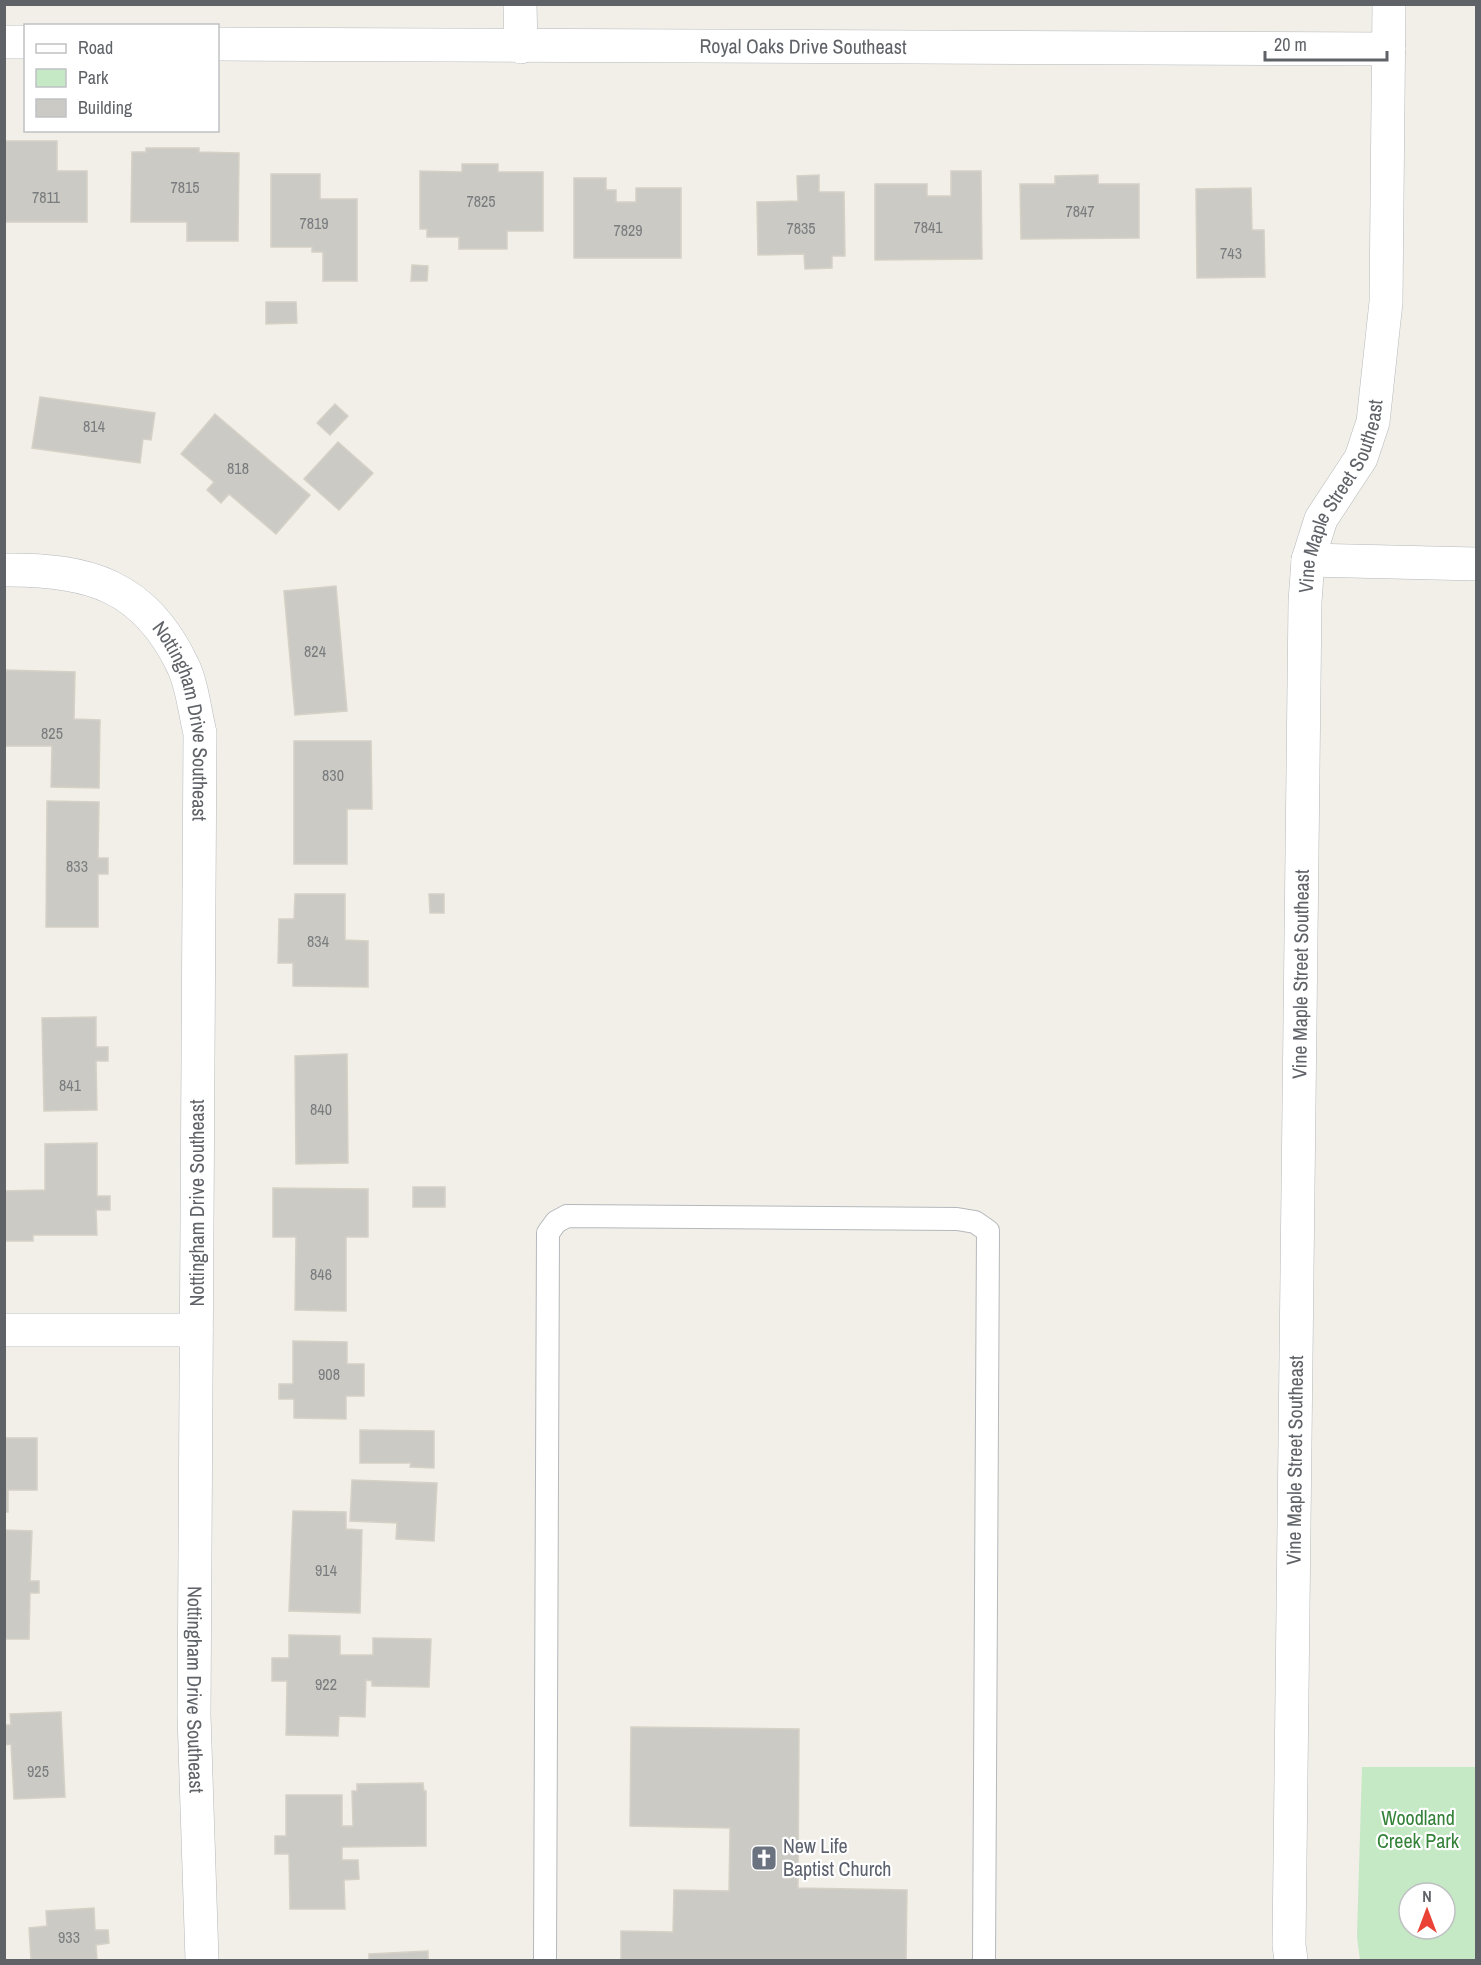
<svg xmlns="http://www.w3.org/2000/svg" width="1481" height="1965" font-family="'Archivo Narrow',sans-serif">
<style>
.green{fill:#c5e8c5;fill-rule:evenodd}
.building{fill:#cccac5;stroke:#d6d1c6;stroke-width:1.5}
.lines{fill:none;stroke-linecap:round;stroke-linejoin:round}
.service-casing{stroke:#b5b8bc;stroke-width:24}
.minor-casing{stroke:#b5b8bc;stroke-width:34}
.service{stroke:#fff;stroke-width:22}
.minor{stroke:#fff;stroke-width:33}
.labels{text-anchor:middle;stroke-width:4.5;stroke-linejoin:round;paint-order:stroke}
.number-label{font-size:16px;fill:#7a7d7f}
.street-label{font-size:20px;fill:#5f6368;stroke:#fff}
.park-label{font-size:20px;fill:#348238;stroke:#fff}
.worship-label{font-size:20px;fill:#5b616d;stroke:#fff;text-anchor:start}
</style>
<rect width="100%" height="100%" fill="#f1efe8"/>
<!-- green -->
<path class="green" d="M 1362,1767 L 1476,1767 L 1476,1960 L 1360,1960 L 1357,1937 ZM 1409,1893 L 1445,1893 L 1445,1929 L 1409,1929 Z"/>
<!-- building -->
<g class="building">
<path d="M 4,141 L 57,141 L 57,171 L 87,171 L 87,222 L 5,222 Z"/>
<path d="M 146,148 L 199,148 L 199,152 L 239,153 L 238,241 L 187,241 L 187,222 L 131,222 L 132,152 L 146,152 Z"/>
<path d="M 462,164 L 498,164 L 498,172 L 543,172 L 543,231 L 507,231 L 507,249 L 459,249 L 459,237 L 427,237 L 427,229 L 420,229 L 420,171 L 462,172 Z"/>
<path d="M 951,171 L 981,171 L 982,259 L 875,260 L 875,184 L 927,184 L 927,196 L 951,196 Z"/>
<path d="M 271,174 L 320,174 L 320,199 L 357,199 L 357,281 L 323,281 L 323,252 L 312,252 L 312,247 L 271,247 Z"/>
<path d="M 819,175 L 819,192 L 844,192 L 845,256 L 832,256 L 832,268 L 805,269 L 804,254 L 758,255 L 757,202 L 798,201 L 797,176 Z"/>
<path d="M 1098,175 L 1098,184 L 1139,184 L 1139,238 L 1021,239 L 1020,184 L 1055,184 L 1055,176 Z"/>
<path d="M 574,178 L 606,178 L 606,190 L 616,190 L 616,202 L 636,202 L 636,188 L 681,188 L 681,258 L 574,258 Z"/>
<path d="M 1251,188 L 1252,230 L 1264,230 L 1265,277 L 1197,278 L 1196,189 Z"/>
<path d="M 412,265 L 428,266 L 427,281 L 411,281 Z"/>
<path d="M 266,302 L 296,302 L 297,323 L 266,324 Z"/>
<path d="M 40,397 L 155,413 L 151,440 L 143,439 L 140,463 L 32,448 Z"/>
<path d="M 335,404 L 348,416 L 330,435 L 317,423 Z"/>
<path d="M 215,414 L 310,495 L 276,534 L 229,494 L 221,503 L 207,490 L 214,482 L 181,454 Z"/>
<path d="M 338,442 L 373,473 L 339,510 L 304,479 Z"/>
<path d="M 336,586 L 347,711 L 295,715 L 284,591 Z"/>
<path d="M 4,670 L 75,672 L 74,719 L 100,720 L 99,788 L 51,787 L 52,746 L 4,746 Z"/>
<path d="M 294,741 L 371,741 L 372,809 L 347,809 L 347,864 L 294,864 Z"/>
<path d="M 47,801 L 99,802 L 98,858 L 108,858 L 108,874 L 98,874 L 98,927 L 46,927 Z"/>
<path d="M 295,894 L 345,894 L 345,940 L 368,941 L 368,987 L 293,986 L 293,963 L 278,963 L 279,919 L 294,919 Z"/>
<path d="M 429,894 L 444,894 L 444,913 L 430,913 Z"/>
<path d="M 96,1017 L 96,1047 L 108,1047 L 108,1061 L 96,1061 L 97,1110 L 44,1111 L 42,1018 Z"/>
<path d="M 347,1054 L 348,1163 L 296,1164 L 295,1056 Z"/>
<path d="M 97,1143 L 97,1196 L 110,1196 L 110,1210 L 96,1210 L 97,1235 L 33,1235 L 33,1241 L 4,1241 L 4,1191 L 45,1190 L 45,1144 Z"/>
<rect x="413" y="1187" width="32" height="20"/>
<path d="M 273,1188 L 368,1189 L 368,1237 L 346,1237 L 346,1311 L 295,1310 L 296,1237 L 273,1237 Z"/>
<path d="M 293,1341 L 347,1342 L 347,1364 L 364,1364 L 364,1396 L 346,1396 L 346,1419 L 294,1418 L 294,1399 L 279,1399 L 279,1384 L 293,1384 Z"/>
<path d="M 360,1430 L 434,1431 L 434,1468 L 410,1467 L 411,1463 L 360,1463 Z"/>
<path d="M 4,1438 L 37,1438 L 37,1490 L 8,1490 L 8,1512 L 4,1512 Z"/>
<path d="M 352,1480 L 437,1483 L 434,1541 L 396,1539 L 397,1523 L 350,1521 Z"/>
<path d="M 293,1511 L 346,1512 L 346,1529 L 362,1530 L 360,1613 L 289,1611 Z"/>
<path d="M 4,1530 L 32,1531 L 30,1581 L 39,1581 L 39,1593 L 30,1593 L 29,1639 L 4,1639 Z"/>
<path d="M 289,1635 L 340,1636 L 340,1655 L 373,1655 L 373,1638 L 431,1639 L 429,1687 L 372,1686 L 372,1681 L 366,1680 L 365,1717 L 339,1716 L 338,1736 L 286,1735 L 287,1681 L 272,1681 L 272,1658 L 289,1658 Z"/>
<path d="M 61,1712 L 65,1797 L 14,1799 L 11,1744 L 4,1745 L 4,1725 L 11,1725 L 10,1714 Z"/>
<path d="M 631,1727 L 799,1729 L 798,1888 L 907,1890 L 906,1960 L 621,1960 L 621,1931 L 673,1932 L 674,1890 L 729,1891 L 730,1828 L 630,1826 Z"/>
<path d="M 423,1783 L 424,1791 L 426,1791 L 426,1846 L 342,1847 L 342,1860 L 358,1860 L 359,1879 L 344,1880 L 345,1909 L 290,1909 L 289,1854 L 275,1854 L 275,1836 L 286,1836 L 286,1795 L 342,1795 L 342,1826 L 353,1826 L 352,1791 L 357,1791 L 357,1784 Z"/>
<path d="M 94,1908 L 95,1930 L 108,1930 L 109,1943 L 96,1945 L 97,1960 L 31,1960 L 29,1928 L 47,1926 L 46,1911 Z"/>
<path d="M 428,1951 L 428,1960 L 369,1960 L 369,1954 Z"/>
</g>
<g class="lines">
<defs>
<path id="service" d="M 545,1960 L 548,1233 L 556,1222 L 567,1216 L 957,1219 L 975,1222 L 988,1231 L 984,1960"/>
<g id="minor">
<path d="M 520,4 L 521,47"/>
<path d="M 4,42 L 26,42"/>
<path id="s1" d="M 218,44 L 1389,49"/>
<path d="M 1308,560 L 1476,564"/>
<path id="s2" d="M 4,570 C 88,569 145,585 183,666 C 192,684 195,713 200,733 L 194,1715 L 202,1960"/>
<path d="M 4,1330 L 196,1330"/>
<path id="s3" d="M 1291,1960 L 1289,1945 L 1305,602 L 1308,560 L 1321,519 L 1361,458 L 1373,422 L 1386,302 L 1389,4"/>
</g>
</defs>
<!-- service casing -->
<use href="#service" class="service-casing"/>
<!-- minor casing -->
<use href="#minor" class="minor-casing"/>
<!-- service -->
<use href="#service" class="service"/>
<!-- minor -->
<use href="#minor" class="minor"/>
</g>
<!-- icons -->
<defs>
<symbol id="church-square" viewBox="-11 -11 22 22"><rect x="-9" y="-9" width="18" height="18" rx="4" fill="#6b7280" stroke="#fff"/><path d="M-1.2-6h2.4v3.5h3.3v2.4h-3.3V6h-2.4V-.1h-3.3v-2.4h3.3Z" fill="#fff"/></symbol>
</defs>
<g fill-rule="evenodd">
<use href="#church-square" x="749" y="1843" width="30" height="30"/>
</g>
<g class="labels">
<!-- number labels -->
<g class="number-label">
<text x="185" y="193">7815</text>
<text x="46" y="203">7811</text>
<text x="481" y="207">7825</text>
<text x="1080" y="217">7847</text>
<text x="314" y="229">7819</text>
<text x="928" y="233">7841</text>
<text x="801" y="234">7835</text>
<text x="628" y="236">7829</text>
<text x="1231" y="259">743</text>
<text x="94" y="432">814</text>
<text x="238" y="474">818</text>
<text x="315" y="657">824</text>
<text x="52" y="739">825</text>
<text x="333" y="781">830</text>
<text x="77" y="872">833</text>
<text x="318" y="947">834</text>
<text x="70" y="1091">841</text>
<text x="321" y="1115">840</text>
<text x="321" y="1280">846</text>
<text x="329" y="1380">908</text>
<text x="326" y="1576">914</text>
<text x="326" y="1690">922</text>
<text x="38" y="1777">925</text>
<text x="69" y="1943">933</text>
</g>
<!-- street labels -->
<g class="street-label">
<text dy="7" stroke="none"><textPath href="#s1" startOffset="585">Royal Oaks Drive Southeast</textPath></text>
<text dy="7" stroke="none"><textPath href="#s3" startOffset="1472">Vine Maple Street Southeast</textPath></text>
<text dy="7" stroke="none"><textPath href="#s2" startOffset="272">Nottingham Drive Southeast</textPath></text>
<text dy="7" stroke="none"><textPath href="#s3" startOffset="986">Vine Maple Street Southeast</textPath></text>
<text transform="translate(197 1203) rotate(-90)" y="7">Nottingham Drive Southeast</text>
<text dy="7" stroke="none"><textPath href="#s3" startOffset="500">Vine Maple Street Southeast</textPath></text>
<text dy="7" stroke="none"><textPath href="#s2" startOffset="1244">Nottingham Drive Southeast</textPath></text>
</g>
<!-- park labels -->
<g class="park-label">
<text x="1418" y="1825">Woodland<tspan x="1418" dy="23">Creek Park</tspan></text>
</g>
<!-- worship labels -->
<g class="worship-label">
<text x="783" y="1853">New Life<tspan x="783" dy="23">Baptist Church</tspan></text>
</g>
</g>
<!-- border -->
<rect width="1481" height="1965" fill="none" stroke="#5f6368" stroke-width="12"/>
<!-- legend -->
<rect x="24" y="24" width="195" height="108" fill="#ffffff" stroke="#bfc1c3" stroke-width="1.5"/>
<rect x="36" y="44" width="30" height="9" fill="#ffffff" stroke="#bfc1c3" stroke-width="1.5"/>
<text x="78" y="54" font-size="18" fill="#5f6368">Road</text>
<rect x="36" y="69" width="30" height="18" fill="#c5e8c5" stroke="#bfc1c3" stroke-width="1.5"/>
<text x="78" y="84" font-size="18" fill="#5f6368">Park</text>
<rect x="36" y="99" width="30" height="18" fill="#cccac5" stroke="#bfc1c3" stroke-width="1.5"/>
<text x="78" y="114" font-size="18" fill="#5f6368">Building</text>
<!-- north arrow -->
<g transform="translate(1427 1911)"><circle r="28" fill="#ffffff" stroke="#bfc1c3" stroke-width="1.5"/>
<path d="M0-4.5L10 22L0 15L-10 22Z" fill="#ea4335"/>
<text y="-9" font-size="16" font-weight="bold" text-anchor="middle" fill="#5f6368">N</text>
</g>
<!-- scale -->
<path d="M1265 51v9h122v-9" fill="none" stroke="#5f6368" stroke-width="3"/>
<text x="1274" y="51" font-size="18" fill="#5f6368" stroke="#ffffff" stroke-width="4.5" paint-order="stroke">20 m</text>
</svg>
